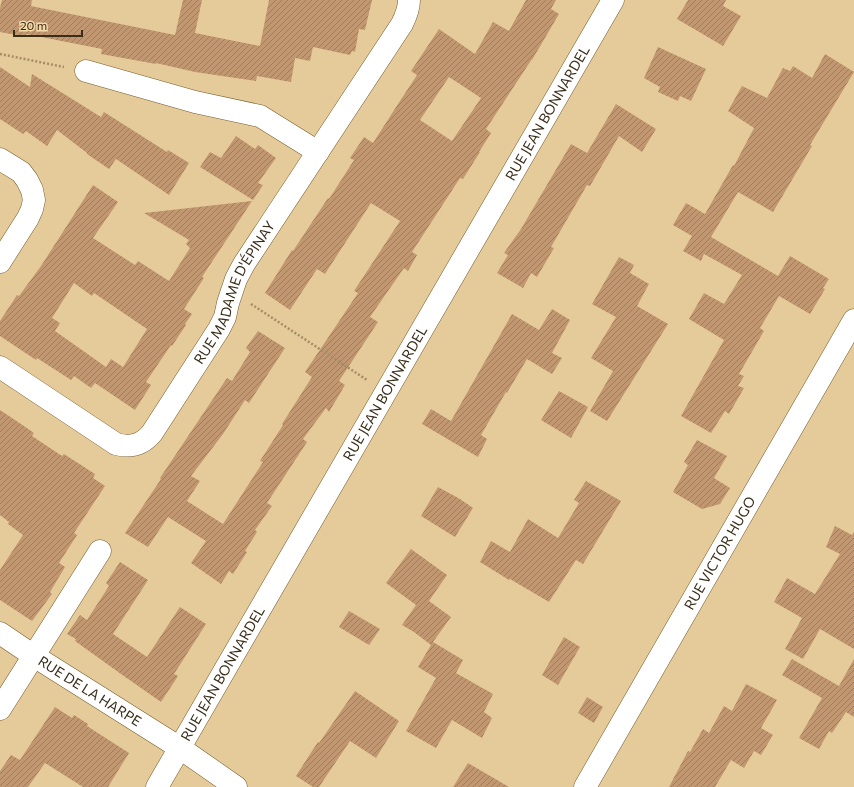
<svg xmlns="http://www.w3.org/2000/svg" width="854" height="787" font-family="Commissioner,sans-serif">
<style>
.building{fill:url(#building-hatch);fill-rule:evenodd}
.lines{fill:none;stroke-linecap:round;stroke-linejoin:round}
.minor-casing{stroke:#745c2d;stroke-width:23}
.path{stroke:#a28d68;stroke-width:2.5;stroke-dasharray:2 2;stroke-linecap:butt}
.minor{stroke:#fff;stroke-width:22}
.labels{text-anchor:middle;stroke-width:3.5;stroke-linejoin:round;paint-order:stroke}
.street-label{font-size:14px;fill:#392e1a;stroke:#f4d8a6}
</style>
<defs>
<pattern id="building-hatch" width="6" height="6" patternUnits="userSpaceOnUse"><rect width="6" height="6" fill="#c19772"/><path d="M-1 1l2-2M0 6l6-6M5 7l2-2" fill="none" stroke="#9e7c5d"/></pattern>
</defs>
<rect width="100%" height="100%" fill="#e6cb9a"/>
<!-- building -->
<g class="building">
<path d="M 2,0 L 32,0 L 31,6 L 175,35 L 183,0 L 202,0 L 195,33 L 260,46 L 269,0 L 372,0 L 365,30 L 359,29 L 355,52 L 352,51 L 350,55 L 313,47 L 310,61 L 295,58 L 291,82 L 257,76 L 256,81 L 195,72 L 156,63 L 156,64 L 101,54 L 102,49 L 26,34 L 26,37 L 0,32 L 0,8 Z"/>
<path d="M 526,0 L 556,0 L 551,9 L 559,14 L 532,60 L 532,59 L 486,129 L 491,133 L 479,152 L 480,152 L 463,179 L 460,178 L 412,252 L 417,255 L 408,271 L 404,268 L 370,317 L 378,322 L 339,381 L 345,385 L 329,412 L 326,408 L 303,439 L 307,442 L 267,503 L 272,506 L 255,530 L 257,532 L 245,551 L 247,552 L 233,574 L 229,571 L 221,584 L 191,563 L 206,541 L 168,517 L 148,547 L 125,533 L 161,479 L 160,478 L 227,378 L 232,381 L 250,352 L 246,348 L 258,331 L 285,348 L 249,403 L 245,400 L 223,434 L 191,476 L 200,481 L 187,501 L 223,524 L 263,462 L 260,461 L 283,425 L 282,424 L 312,377 L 305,372 L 358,293 L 354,291 L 400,221 L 371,203 L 325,274 L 317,269 L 290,310 L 265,293 L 292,250 L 293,251 L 328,198 L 329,199 L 354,160 L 350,158 L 364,137 L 373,143 L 398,104 L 417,75 L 411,71 L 439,29 L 475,54 L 493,22 L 509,31 ZM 449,77 L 481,98 L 452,141 L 420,120 Z"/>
<path d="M 688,0 L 726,0 L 723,6 L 741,16 L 723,46 L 677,19 Z"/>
<path d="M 658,47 L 706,69 L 691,101 L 680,96 L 678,101 L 658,92 L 660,87 L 644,78 Z"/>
<path d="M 825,54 L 854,72 L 810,145 L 812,146 L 773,212 L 738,192 L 711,237 L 778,276 L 790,256 L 829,279 L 823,288 L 825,289 L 810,314 L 779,296 L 760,328 L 764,331 L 739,374 L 744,376 L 738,386 L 744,388 L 729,414 L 725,411 L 711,433 L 681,416 L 724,340 L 689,319 L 704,293 L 724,304 L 742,275 L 704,254 L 701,261 L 683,251 L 692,236 L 673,225 L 686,203 L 705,214 L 733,165 L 734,166 L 754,128 L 728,111 L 742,86 L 767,98 L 783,68 L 790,71 L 793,66 L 812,78 Z"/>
<path d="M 0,67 L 30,87 L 32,74 L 101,117 L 104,112 L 167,152 L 168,150 L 189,163 L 169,195 L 116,159 L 109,169 L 87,154 L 87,153 L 57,130 L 47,146 L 26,131 L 23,134 L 0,119 Z"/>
<path d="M 616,104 L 656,129 L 642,152 L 619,136 L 590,186 L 587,185 L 551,247 L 554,248 L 537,277 L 531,273 L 523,288 L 497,273 L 508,255 L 504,253 L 521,229 L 571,144 L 587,153 Z"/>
<path d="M 236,136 L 255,149 L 258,145 L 276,158 L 258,183 L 263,185 L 253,200 L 200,167 L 210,152 L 221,158 Z"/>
<path d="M 93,185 L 118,202 L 93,238 L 135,265 L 138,261 L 169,281 L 190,248 L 186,244 L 189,240 L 144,213 L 252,201 L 202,277 L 204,278 L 184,309 L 192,314 L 185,324 L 186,325 L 172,346 L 171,345 L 146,382 L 151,385 L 135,410 L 95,383 L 91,388 L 74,376 L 71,380 L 37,358 L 36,360 L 0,336 L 0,321 L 17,295 L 19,296 L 41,266 ZM 74,283 L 92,296 L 94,293 L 147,329 L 123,367 L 111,359 L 106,367 L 55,331 L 60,323 L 52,318 Z"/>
<path d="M 619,257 L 634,265 L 630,273 L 649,284 L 637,306 L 668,324 L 607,421 L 590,411 L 613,371 L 591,358 L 616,317 L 592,304 Z"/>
<path d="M 552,309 L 570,320 L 552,353 L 562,358 L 552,374 L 527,359 L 507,393 L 506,392 L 481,435 L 487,439 L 478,457 L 422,424 L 431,409 L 451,421 L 512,314 L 539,330 Z"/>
<path d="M 559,391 L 588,407 L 571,438 L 541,420 Z"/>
<path d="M 0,410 L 24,426 L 34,433 L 32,436 L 62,456 L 64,454 L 95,474 L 93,478 L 105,486 L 74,533 L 77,535 L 59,563 L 65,567 L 50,592 L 52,594 L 32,621 L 0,600 L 0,570 L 23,535 L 8,524 L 9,522 L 0,515 Z"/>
<path d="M 697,440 L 727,456 L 714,478 L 730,488 L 720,504 L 702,509 L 673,492 L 688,465 L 684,462 Z"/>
<path d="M 586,481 L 621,501 L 583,564 L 576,560 L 549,602 L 510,579 L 509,580 L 480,562 L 491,541 L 510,552 L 528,519 L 558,538 L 579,503 L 574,500 Z"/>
<path d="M 438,487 L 460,499 L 473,508 L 455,537 L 421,516 Z"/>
<path d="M 835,526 L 852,535 L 854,532 L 854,649 L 820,629 L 803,659 L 785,649 L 802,618 L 774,602 L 787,578 L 815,594 L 840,554 L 826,547 Z"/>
<path d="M 411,549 L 447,575 L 429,601 L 451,617 L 433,642 L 463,660 L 456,673 L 493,694 L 484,712 L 492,718 L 482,738 L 452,720 L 436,748 L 406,731 L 436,678 L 418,667 L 431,645 L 414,632 L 402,625 L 416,605 L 386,583 Z"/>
<path d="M 120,562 L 148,580 L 113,634 L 147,657 L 180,607 L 206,624 L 174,674 L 178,676 L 161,702 L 121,674 L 75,641 L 76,639 L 67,634 L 80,615 L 87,620 L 109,586 L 106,583 Z"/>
<path d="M 349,611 L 380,629 L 369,645 L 339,627 Z"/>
<path d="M 564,637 L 580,647 L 558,685 L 542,675 Z"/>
<path d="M 792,659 L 839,686 L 854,659 L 854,717 L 846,712 L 832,733 L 829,731 L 819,749 L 799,738 L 822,698 L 782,675 Z"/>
<path d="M 746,684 L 777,700 L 761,728 L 773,735 L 761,755 L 754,751 L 744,768 L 731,760 L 715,787 L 669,787 L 688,751 L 690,752 L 703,729 L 709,733 L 724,706 L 732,711 Z"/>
<path d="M 355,691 L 399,721 L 376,758 L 350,741 L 319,787 L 313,787 L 296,776 L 312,751 L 318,742 L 319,743 Z"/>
<path d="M 587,697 L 603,707 L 594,723 L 578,713 Z"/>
<path d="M 55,707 L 72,718 L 74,715 L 88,724 L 87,726 L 129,753 L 108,787 L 83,787 L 45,763 L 28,787 L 0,787 L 0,771 L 11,755 L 20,760 Z"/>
<path d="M 468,763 L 509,787 L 453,787 Z"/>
</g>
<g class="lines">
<defs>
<g id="minor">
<path d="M 86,71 L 195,102 L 260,116 L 318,152"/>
<path d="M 0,159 L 21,172 L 27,180 L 32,190 L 34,200 L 32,209 L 28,218 L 0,262"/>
<path id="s1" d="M 0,367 L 116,444 C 131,448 142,445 152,433 L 219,329 L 225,317 L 228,303 L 236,279 L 244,264 L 402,24 C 406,16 409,9 409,0"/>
<path id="s2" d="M 0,633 L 34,656 L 180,748 L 236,787"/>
<path d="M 0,709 L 100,551"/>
<path id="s3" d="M 157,787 L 613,0"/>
<path id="s4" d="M 585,787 L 854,320"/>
</g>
</defs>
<!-- minor casing -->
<use href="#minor" class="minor-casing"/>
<!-- path -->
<g class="path">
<path d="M 0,54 L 64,67"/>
<path d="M 251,304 L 367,380"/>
</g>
<!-- minor -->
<use href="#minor" class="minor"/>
</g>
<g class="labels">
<!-- street labels -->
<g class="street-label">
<text dy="5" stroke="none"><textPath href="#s3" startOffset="779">RUE JEAN BONNARDEL</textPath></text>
<text dy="5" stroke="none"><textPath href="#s1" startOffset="343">RUE MADAME D'ÉPINAY</textPath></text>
<text dy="5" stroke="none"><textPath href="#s3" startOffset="455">RUE JEAN BONNARDEL</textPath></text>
<text dy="5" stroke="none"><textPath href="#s4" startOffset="270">RUE VICTOR HUGO</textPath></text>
<text dy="5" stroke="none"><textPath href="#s3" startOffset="131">RUE JEAN BONNARDEL</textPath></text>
<text dy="5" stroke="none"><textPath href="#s2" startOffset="107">RUE DE LA HARPE</textPath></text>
</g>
</g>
<!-- scale -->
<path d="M14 30v6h68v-6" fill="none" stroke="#392e1a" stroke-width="2"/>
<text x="20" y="30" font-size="12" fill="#392e1a" stroke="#f4d8a6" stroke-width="3" paint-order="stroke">20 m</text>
</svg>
